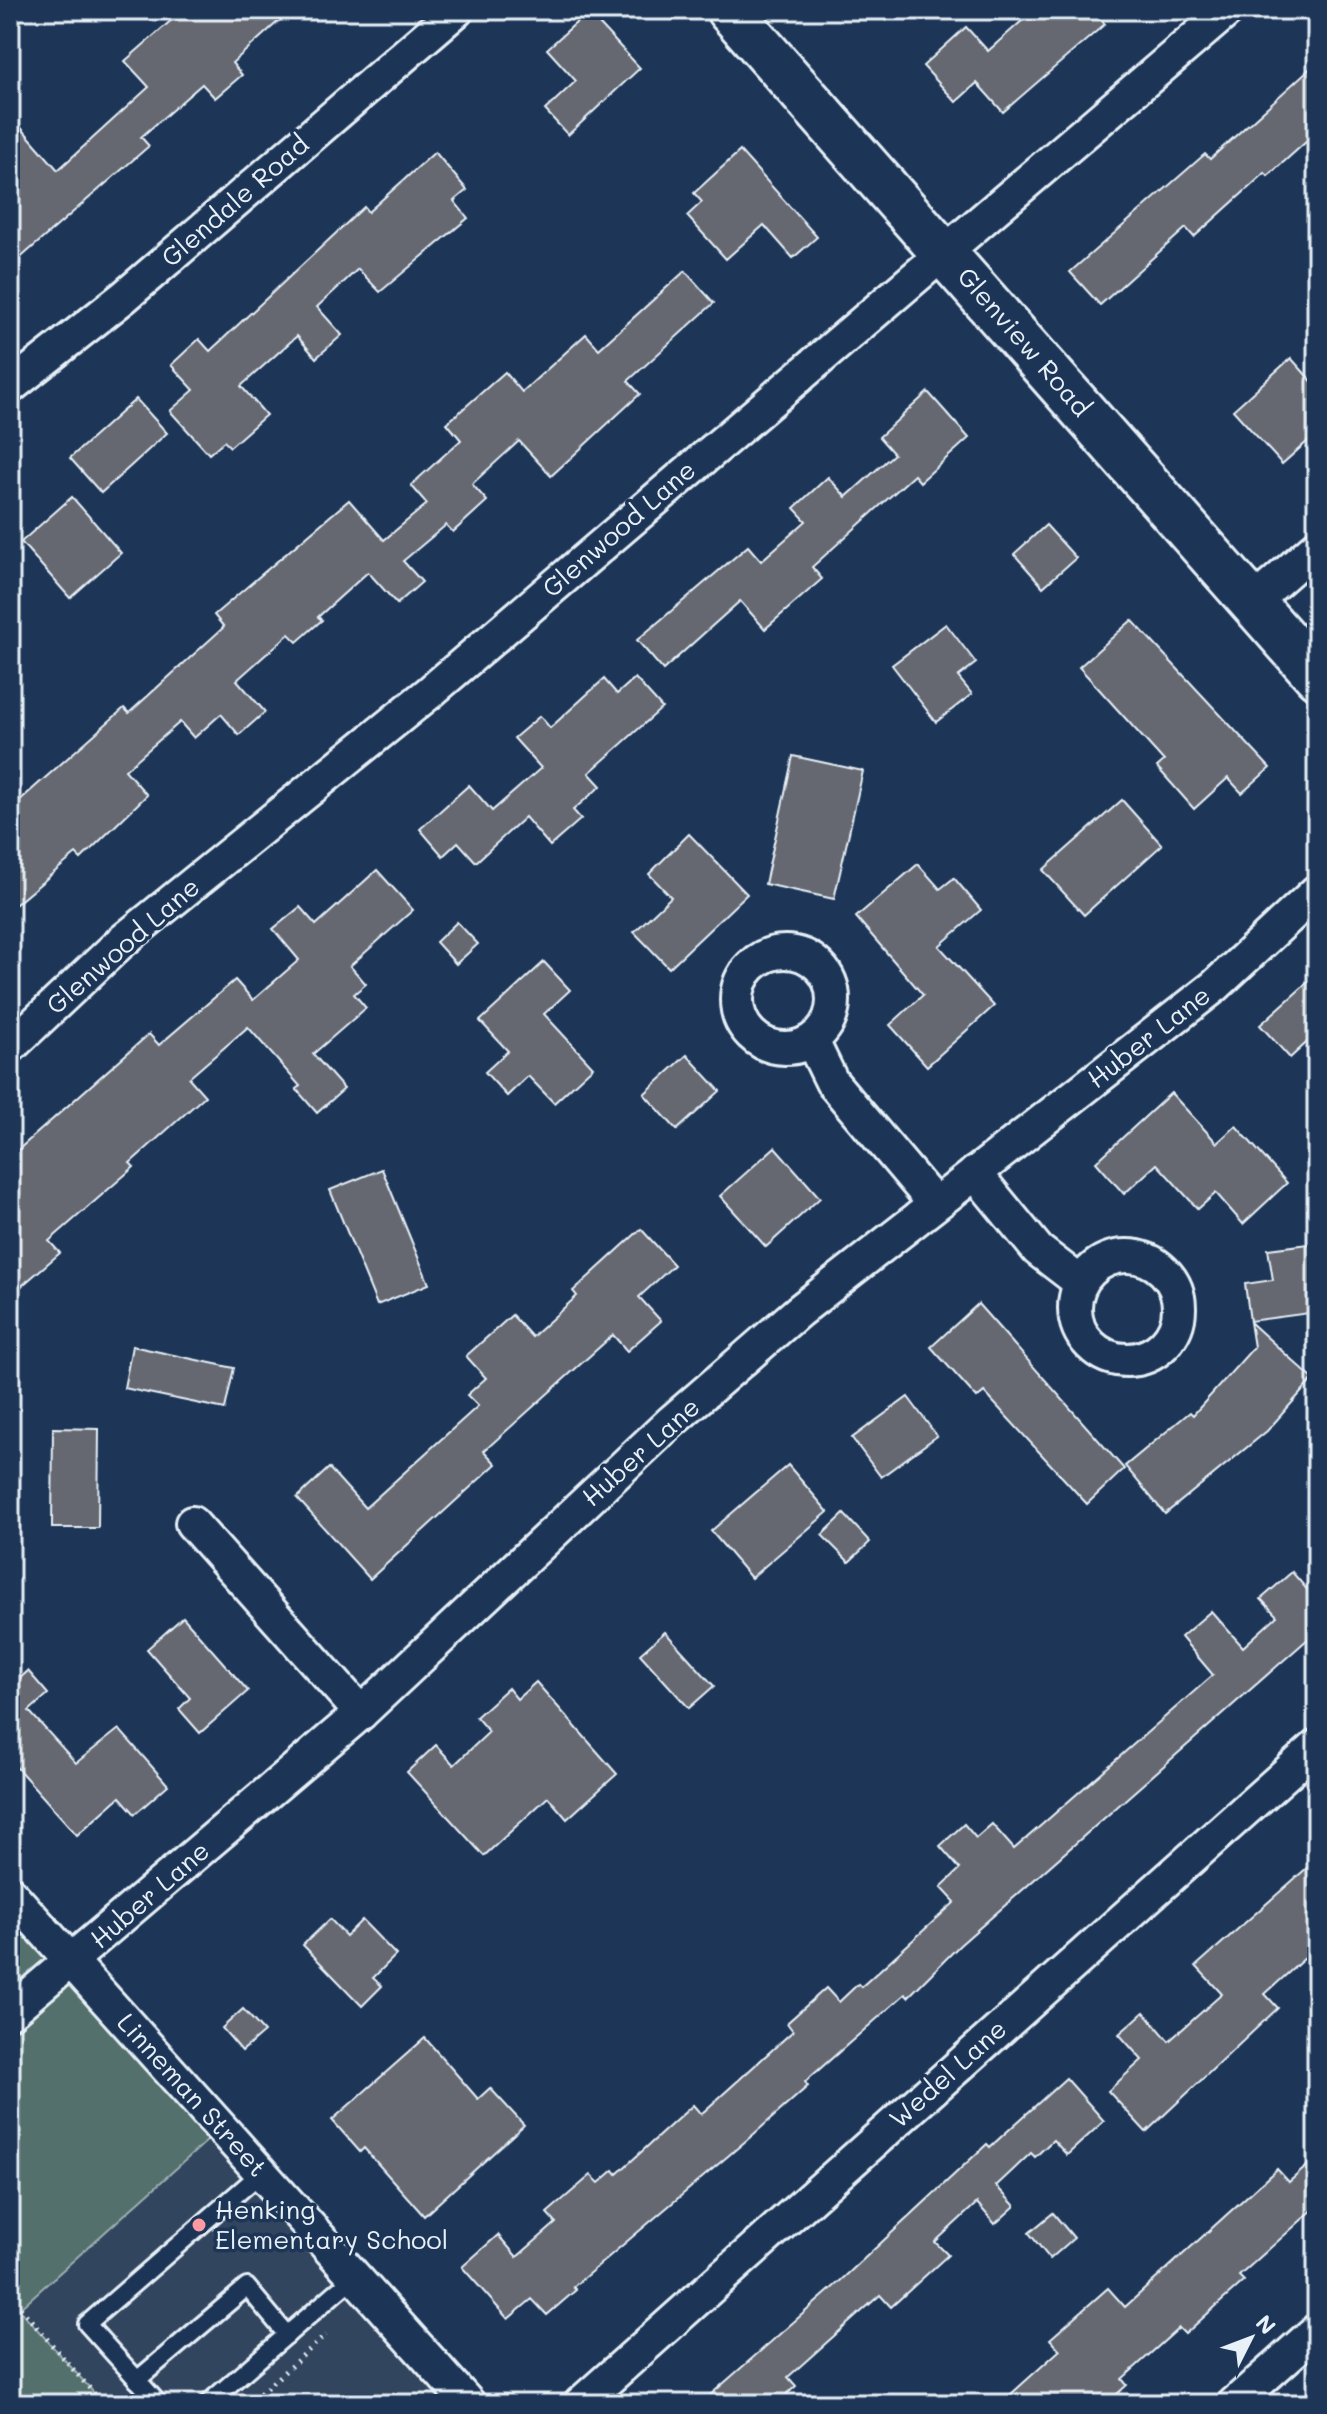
<svg xmlns="http://www.w3.org/2000/svg" width="1327" height="2414" font-family="Mali,sans-serif">
<style>
.built{fill:#33445e}
.green{fill:#536f6c;stroke:#9eb0b2;stroke-width:2}
.building{fill:#65676f;stroke:#e8f1f8;stroke-width:2}
.lines{fill:none;stroke-linecap:round;stroke-linejoin:round}
.service-casing{stroke:#e8f1f8;stroke-width:22}
.minor-casing{stroke:#e8f1f8;stroke-width:38}
.secondary-casing{stroke:#e8f1f8;stroke-width:50}
.path{stroke:#e8f1f8;stroke-width:5;stroke-dasharray:2 6;stroke-linecap:butt}
.service{stroke:#1d3557;stroke-width:16}
.minor{stroke:#1d3557;stroke-width:32}
.secondary{stroke:#1d3557;stroke-width:44}
.poi-dot{fill:#ff9aa2;stroke:#1d3557;stroke-width:3}
.labels{text-anchor:middle;stroke-width:7;stroke-linejoin:round;paint-order:stroke}
.street-label{font-size:26px;fill:#e8f1f8;stroke:#1d3557}
.poi-label{font-size:26px;fill:#e8f1f8;stroke:#1d3557;text-anchor:start}
</style>
<rect width="100%" height="100%" fill="#1d3557"/>
<filter id="ink" filterUnits="userSpaceOnUse"><feTurbulence type="fractalNoise" baseFrequency=".0125" numOctaves="2"/><feDisplacementMap in="SourceGraphic" scale="16" xChannelSelector="R" yChannelSelector="G"/><feConvolveMatrix kernelMatrix="1 2 1 2 8 2 1 2 1" color-interpolation-filters="sRGB"/></filter>
<g filter="url(#ink)">
<!-- built -->
<path class="built" d="M 208,2140 L 446,2404 L 104,2404 L 19,2309 Z"/>
<!-- green -->
<path class="green" d="M 24,1934 L 208,2140 L 19,2309 L 104,2404 L 10,2404 L 10,1947 Z"/>
<!-- building -->
<g class="building">
<path d="M 183,10 L 291,10 L 232,63 L 242,75 L 215,98 L 202,84 L 141,137 L 149,146 L 10,267 L 10,115 L 58,170 L 149,87 L 125,61 Z"/>
<path d="M 1034,10 L 1093,10 L 1105,24 L 1003,112 L 977,83 L 956,102 L 923,66 L 966,27 L 988,51 Z"/>
<path d="M 588,12 L 640,68 L 568,135 L 545,110 L 576,81 L 547,49 Z"/>
<path d="M 1317,62 L 1317,132 L 1268,176 L 1265,173 L 1194,237 L 1186,228 L 1100,305 L 1070,272 L 1205,154 L 1210,159 Z"/>
<path d="M 740,151 L 817,237 L 793,258 L 764,225 L 726,259 L 687,216 L 702,202 L 694,193 Z"/>
<path d="M 435,152 L 467,190 L 454,201 L 468,218 L 380,292 L 358,269 L 317,307 L 342,335 L 316,358 L 297,336 L 241,386 L 266,415 L 230,447 L 224,441 L 209,454 L 170,411 L 194,390 L 171,365 L 199,339 L 210,351 L 364,207 L 368,212 Z"/>
<path d="M 685,271 L 714,303 L 628,381 L 640,394 L 551,476 L 519,441 L 472,484 L 487,501 L 453,532 L 446,525 L 403,561 L 422,582 L 397,604 L 368,572 L 318,617 L 322,620 L 297,642 L 289,634 L 237,680 L 265,712 L 239,735 L 221,714 L 194,738 L 180,722 L 125,770 L 147,795 L 81,859 L 76,854 L 10,909 L 10,809 L 124,708 L 129,713 L 224,627 L 214,615 L 349,500 L 384,540 L 427,504 L 411,485 L 461,440 L 447,423 L 505,372 L 522,392 L 586,334 L 599,349 Z"/>
<path d="M 1291,358 L 1317,387 L 1317,433 L 1282,464 L 1233,410 Z"/>
<path d="M 928,392 L 969,438 L 920,482 L 914,475 L 812,567 L 822,579 L 765,629 L 740,601 L 663,670 L 637,640 L 748,546 L 761,561 L 806,521 L 794,508 L 828,477 L 846,497 L 894,454 L 879,437 Z"/>
<path d="M 136,399 L 167,433 L 101,493 L 70,458 Z"/>
<path d="M 72,497 L 121,553 L 70,598 L 21,542 Z"/>
<path d="M 1046,525 L 1076,558 L 1043,587 L 1014,554 Z"/>
<path d="M 1132,620 L 1270,768 L 1242,793 L 1228,778 L 1194,809 L 1157,767 L 1164,761 L 1079,667 Z"/>
<path d="M 946,624 L 976,663 L 958,677 L 972,694 L 936,722 L 892,665 Z"/>
<path d="M 635,678 L 662,708 L 589,773 L 601,786 L 573,810 L 581,819 L 550,846 L 525,817 L 476,862 L 458,842 L 443,856 L 420,829 L 469,785 L 492,811 L 541,768 L 514,738 L 540,716 L 550,728 L 604,679 L 617,694 Z"/>
<path d="M 793,756 L 863,771 L 834,899 L 765,884 Z"/>
<path d="M 1122,800 L 1162,845 L 1084,915 L 1043,870 Z"/>
<path d="M 689,834 L 747,894 L 669,968 L 634,932 L 671,897 L 649,874 Z"/>
<path d="M 918,864 L 940,889 L 954,878 L 981,910 L 939,946 L 994,1006 L 927,1066 L 890,1025 L 923,995 L 856,917 Z"/>
<path d="M 377,870 L 413,910 L 350,966 L 366,984 L 354,994 L 366,1008 L 313,1054 L 344,1089 L 317,1113 L 296,1089 L 300,1086 L 248,1027 L 189,1078 L 205,1096 L 130,1163 L 134,1167 L 49,1241 L 60,1253 L 10,1296 L 10,1157 L 149,1034 L 159,1045 L 235,980 L 253,1000 L 299,960 L 273,929 L 300,907 L 316,925 Z"/>
<path d="M 457,922 L 478,944 L 456,964 L 436,942 Z"/>
<path d="M 544,962 L 570,990 L 544,1014 L 593,1067 L 554,1103 L 528,1076 L 507,1096 L 485,1072 L 508,1051 L 480,1021 Z"/>
<path d="M 1317,974 L 1317,1033 L 1290,1058 L 1260,1025 Z"/>
<path d="M 687,1055 L 720,1091 L 677,1130 L 644,1094 Z"/>
<path d="M 1171,1093 L 1217,1143 L 1236,1126 L 1287,1183 L 1243,1224 L 1216,1193 L 1198,1209 L 1157,1164 L 1124,1194 L 1096,1162 Z"/>
<path d="M 775,1147 L 820,1198 L 766,1247 L 720,1196 Z"/>
<path d="M 382,1169 L 429,1284 L 377,1305 L 330,1190 Z"/>
<path d="M 641,1229 L 674,1265 L 639,1297 L 661,1321 L 627,1351 L 613,1335 L 484,1451 L 496,1464 L 370,1579 L 297,1498 L 329,1468 L 365,1508 L 478,1406 L 467,1395 L 486,1378 L 466,1356 L 512,1315 L 532,1337 L 577,1296 L 573,1291 Z"/>
<path d="M 1317,1243 L 1317,1312 L 1250,1321 L 1245,1284 L 1273,1280 L 1268,1249 Z"/>
<path d="M 978,1304 L 1124,1469 L 1087,1504 L 984,1392 L 977,1398 L 931,1347 Z"/>
<path d="M 1250,1322 L 1313,1379 L 1267,1431 L 1165,1514 L 1125,1466 L 1190,1412 L 1193,1415 L 1254,1347 Z"/>
<path d="M 132,1346 L 234,1368 L 225,1409 L 124,1388 Z"/>
<path d="M 908,1397 L 937,1436 L 881,1477 L 852,1438 Z"/>
<path d="M 53,1428 L 99,1429 L 98,1528 L 52,1528 Z"/>
<path d="M 788,1465 L 828,1512 L 751,1578 L 711,1531 Z"/>
<path d="M 844,1514 L 870,1542 L 849,1562 L 822,1535 Z"/>
<path d="M 1292,1572 L 1317,1601 L 1317,1631 L 960,1945 L 908,1997 L 905,1994 L 805,2082 L 808,2086 L 754,2134 L 573,2287 L 576,2290 L 547,2315 L 532,2299 L 508,2319 L 462,2267 L 498,2235 L 517,2257 L 556,2223 L 547,2213 L 591,2175 L 599,2183 L 614,2170 L 617,2174 L 693,2105 L 701,2114 L 793,2031 L 787,2023 L 826,1988 L 839,2002 L 858,1984 L 861,1987 L 955,1902 L 941,1887 L 960,1869 L 940,1846 L 964,1824 L 976,1838 L 992,1824 L 1014,1849 L 1213,1675 L 1181,1637 L 1211,1611 L 1243,1647 L 1277,1616 L 1261,1599 Z"/>
<path d="M 183,1617 L 248,1691 L 200,1733 L 179,1709 L 190,1698 L 147,1649 Z"/>
<path d="M 665,1632 L 714,1686 L 689,1708 L 640,1654 Z"/>
<path d="M 28,1671 L 48,1694 L 29,1711 L 76,1763 L 119,1729 L 168,1785 L 135,1814 L 120,1797 L 77,1835 L 10,1760 L 10,1687 Z"/>
<path d="M 536,1682 L 617,1774 L 567,1819 L 548,1797 L 484,1856 L 407,1772 L 436,1745 L 454,1765 L 489,1732 L 476,1717 L 508,1688 L 517,1699 Z"/>
<path d="M 1317,1859 L 1317,1947 L 1265,1994 L 1278,2008 L 1146,2132 L 1108,2091 L 1142,2060 L 1119,2034 L 1144,2012 L 1169,2041 L 1222,1994 L 1196,1966 Z"/>
<path d="M 330,1919 L 346,1936 L 362,1920 L 396,1955 L 373,1978 L 382,1986 L 362,2006 L 303,1945 Z"/>
<path d="M 243,2009 L 264,2032 L 242,2051 L 222,2028 Z"/>
<path d="M 425,2038 L 478,2099 L 490,2088 L 524,2125 L 424,2216 L 364,2148 L 360,2152 L 332,2120 Z"/>
<path d="M 1066,2078 L 1104,2121 L 1067,2155 L 1053,2140 L 1035,2157 L 1031,2153 L 996,2186 L 1015,2206 L 995,2224 L 977,2203 L 935,2242 L 948,2255 L 891,2307 L 880,2295 L 788,2377 L 796,2386 L 776,2404 L 700,2404 L 838,2283 L 987,2144 L 990,2147 Z"/>
<path d="M 1317,2157 L 1317,2206 L 1239,2276 L 1244,2281 L 1185,2334 L 1179,2328 L 1122,2379 L 1127,2385 L 1106,2404 L 1000,2404 L 1060,2350 L 1050,2339 L 1108,2288 L 1125,2307 L 1277,2169 L 1289,2182 Z"/>
<path d="M 1053,2213 L 1074,2238 L 1050,2259 L 1029,2233 Z"/>
</g>
<g class="lines">
<defs>
<g id="service">
<path d="M 137,2380 L 247,2287 L 287,2335"/>
<path d="M 159,2404 L 87,2324 L 262,2172"/>
<path d="M 207,2404 L 355,2276"/>
</g>
<g id="minor">
<path d="M 10,387 L 124,297 L 457,10"/>
<path d="M 1252,603 L 1317,546"/>
<circle cx="785" cy="1000" r="48"/>
<path d="M 812,1041 L 832,1082 L 934,1203"/>
<path d="M 10,1047 L 120,943 L 429,693 L 1228,10"/>
<path d="M 975,1173 L 1038,1250 L 1081,1283"/>
<circle cx="1127" cy="1308" r="52"/>
<path d="M 192,1523 L 361,1713"/>
<path d="M 10,1893 L 469,2404"/>
<path d="M 10,2012 L 361,1713 L 672,1421 L 799,1311 L 1215,986 L 1317,891"/>
<path d="M 580,2404 L 1317,1746"/>
<path d="M 1234,2404 L 1317,2330"/>
</g>
<path id="secondary" d="M 729,10 L 1317,676"/>
</defs>
<!-- service casing -->
<use href="#service" class="service-casing"/>
<!-- minor casing -->
<use href="#minor" class="minor-casing"/>
<!-- secondary casing -->
<use href="#secondary" class="secondary-casing"/>
<!-- path -->
<g class="path">
<path d="M 10,2296 L 103,2404"/>
<path d="M 248,2404 L 326,2335"/>
</g>
<!-- service -->
<use href="#service" class="service"/>
<!-- minor -->
<use href="#minor" class="minor"/>
<!-- secondary -->
<use href="#secondary" class="secondary"/>
</g>
</g>
<!-- markers -->
<circle class="poi-dot" cx="199" cy="2225" r="8"/>
<g class="labels">
<!-- street labels -->
<g class="street-label">
<text transform="translate(235 201) rotate(-41)" y="9">Glendale Road</text>
<text transform="translate(1024 342) rotate(49)" y="9">Glenview Road</text>
<text transform="translate(619 529) rotate(-41)" y="9">Glenwood Lane</text>
<text transform="translate(123 946) rotate(-41)" y="9">Glenwood Lane</text>
<text transform="translate(1149 1037) rotate(-38)" y="9">Huber Lane</text>
<text transform="translate(641 1452) rotate(-42)" y="9">Huber Lane</text>
<text transform="translate(150 1895) rotate(-41)" y="9">Huber Lane</text>
<text transform="translate(948 2074) rotate(-42)" y="9">Wedel Lane</text>
<text transform="translate(192 2095) rotate(48)" y="9">Linneman Street</text>
</g>
<!-- poi labels -->
<g class="poi-label">
<text x="215" y="2219">Henking<tspan x="215" dy="30">Elementary School</tspan></text>
</g>
</g>
<!-- margin -->
<rect width="1327" height="2414" fill="none" stroke="#1d3557" stroke-width="40"/>
<rect x="20" y="20" width="1287" height="2374" fill="none" stroke="#e8f1f8" stroke-width="3" filter="url(#ink)"/>
<!-- north arrow -->
<g transform="translate(1251 2338) rotate(48)" stroke="#1d3557" stroke-width="6" paint-order="stroke">
<path d="M0-6L14 30L0 20L-14 30Z" fill="#e8f1f8"/>
<text y="-12" font-size="22" font-weight="bold" text-anchor="middle" fill="#e8f1f8">N</text>
</g>
</svg>
